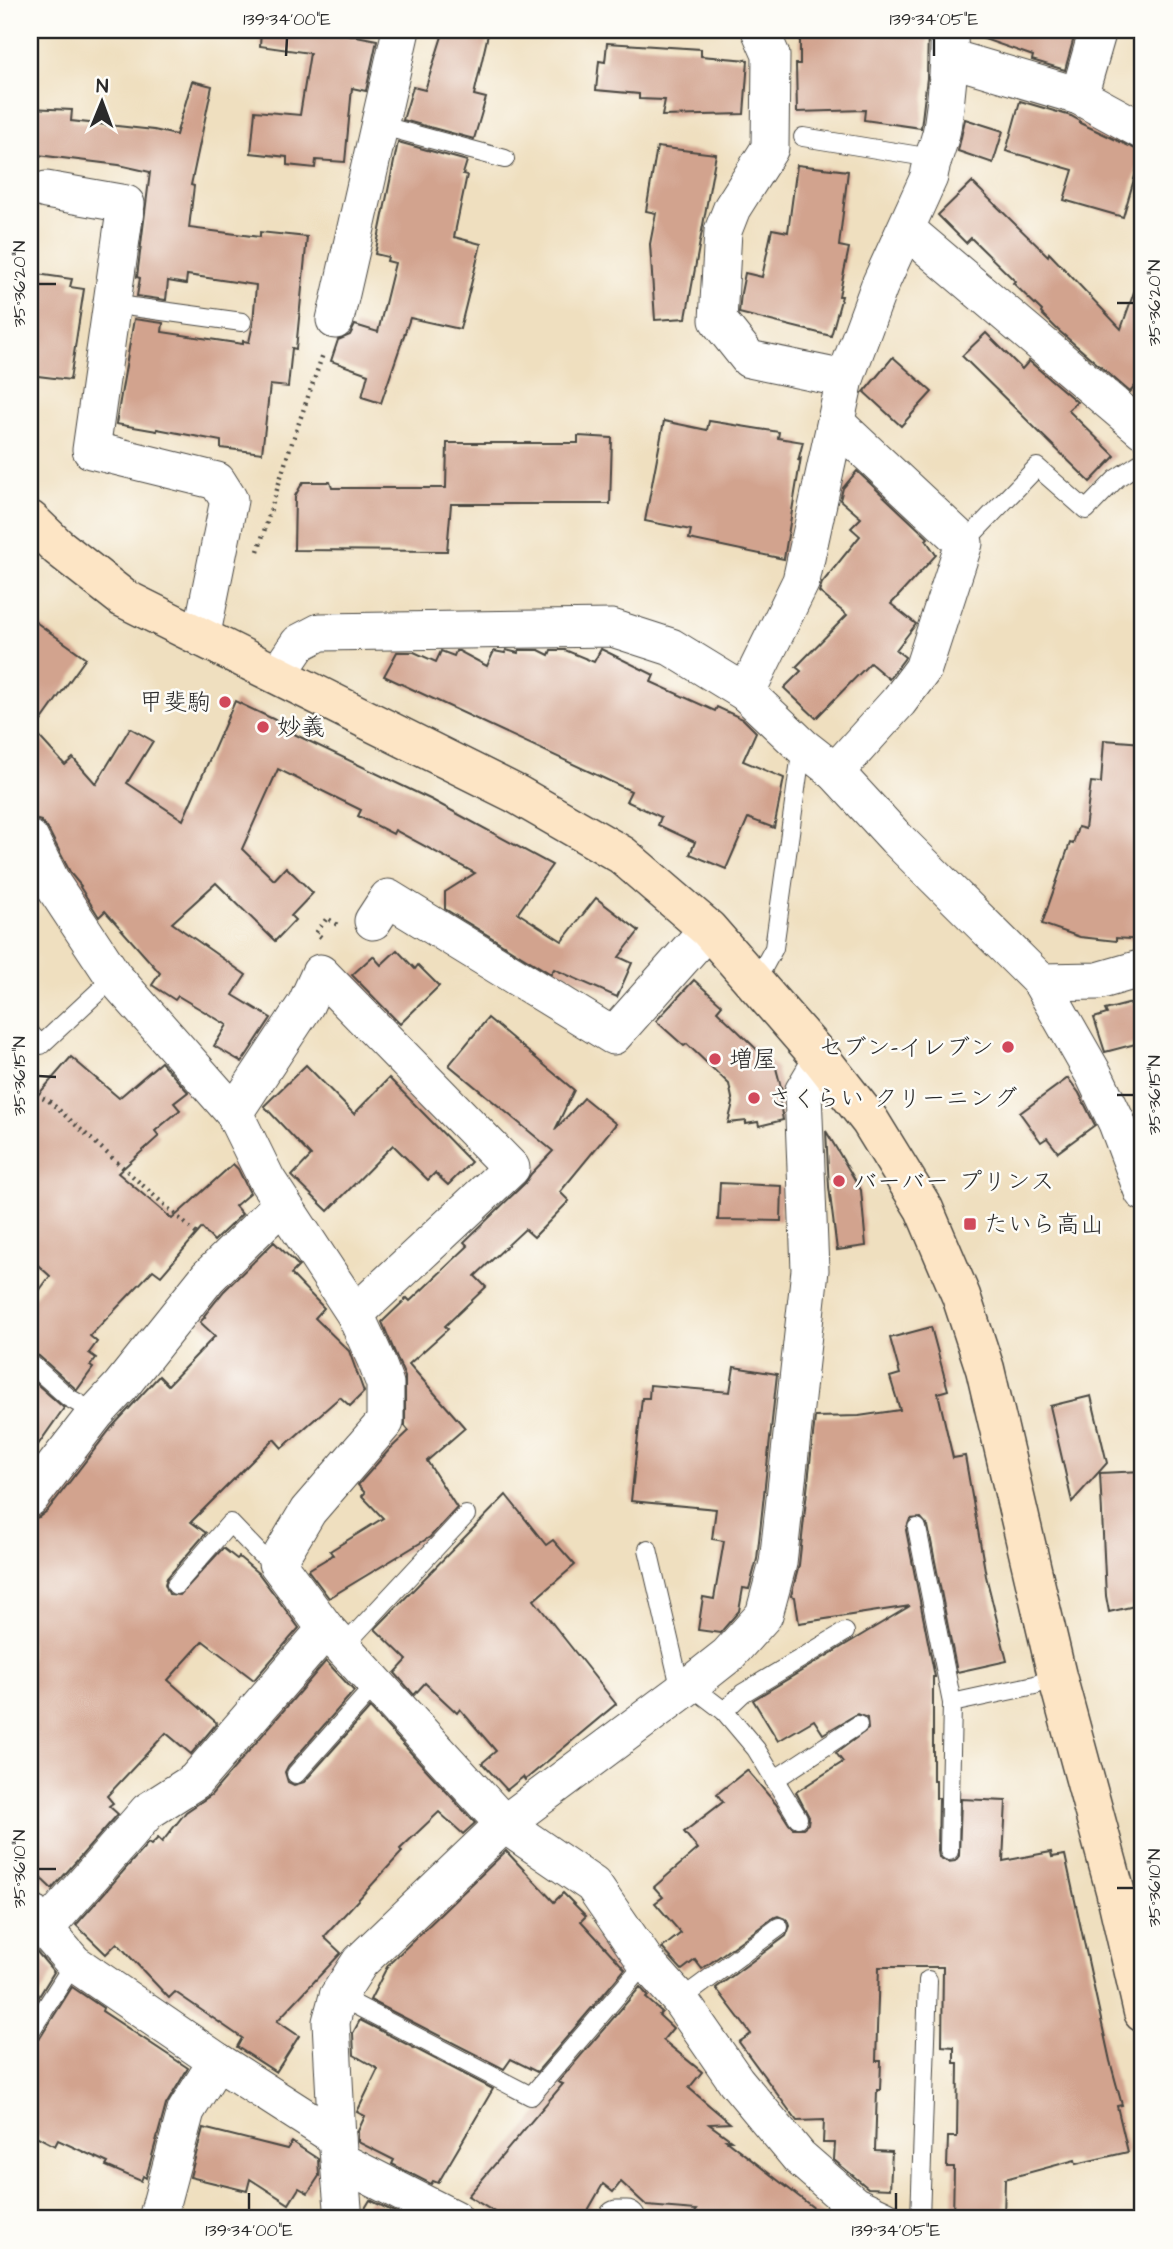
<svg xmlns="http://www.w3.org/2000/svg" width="1173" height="2249" font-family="'Architects Daughter','Klee One',sans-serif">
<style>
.building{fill:#d2a38e}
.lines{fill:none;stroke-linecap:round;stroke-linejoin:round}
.lane-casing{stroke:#484641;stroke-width:20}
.street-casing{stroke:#484641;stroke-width:39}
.secondary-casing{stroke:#484641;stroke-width:41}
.path{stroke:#484641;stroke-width:4.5;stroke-dasharray:2 5;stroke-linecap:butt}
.lane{stroke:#fff;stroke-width:18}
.street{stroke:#fff;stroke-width:37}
.secondary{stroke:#fde5c5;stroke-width:38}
.ticks{fill:none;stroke:#2b2b2b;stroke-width:2.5}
.poi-dot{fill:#d1495b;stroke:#fdfcf7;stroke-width:2.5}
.labels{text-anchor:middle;stroke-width:5;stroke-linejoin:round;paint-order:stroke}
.poi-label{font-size:24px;fill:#2b2b2b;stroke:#fdfcf7;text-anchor:start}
.neatline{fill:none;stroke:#2b2b2b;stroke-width:2.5}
.ticks-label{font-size:18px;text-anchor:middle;fill:#2b2b2b}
</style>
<rect width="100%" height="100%" fill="#fdfcf7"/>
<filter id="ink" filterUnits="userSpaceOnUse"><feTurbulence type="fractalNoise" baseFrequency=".0143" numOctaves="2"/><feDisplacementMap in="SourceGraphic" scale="14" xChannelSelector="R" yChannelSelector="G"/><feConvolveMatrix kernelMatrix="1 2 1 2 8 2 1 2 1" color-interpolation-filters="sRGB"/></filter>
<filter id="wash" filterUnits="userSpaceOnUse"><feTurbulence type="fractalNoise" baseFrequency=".00686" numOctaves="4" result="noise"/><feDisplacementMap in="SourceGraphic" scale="28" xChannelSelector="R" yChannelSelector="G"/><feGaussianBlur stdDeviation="1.57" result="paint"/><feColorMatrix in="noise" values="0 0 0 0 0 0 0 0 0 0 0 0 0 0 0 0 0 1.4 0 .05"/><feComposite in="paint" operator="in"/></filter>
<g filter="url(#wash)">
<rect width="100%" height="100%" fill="#efdfbf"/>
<g id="blocks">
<!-- building -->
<g class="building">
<path d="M 261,30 L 342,30 L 341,33 L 377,40 L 366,91 L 352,88 L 345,162 L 316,160 L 315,168 L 287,165 L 287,157 L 251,153 L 255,111 L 300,115 L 310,53 L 260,46 Z"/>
<path d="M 444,30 L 489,30 L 474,95 L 486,98 L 474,139 L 403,120 L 413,87 L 425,90 Z"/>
<path d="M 800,30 L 928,30 L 927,78 L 921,128 L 864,120 L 865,110 L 797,112 L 796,64 L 800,64 Z"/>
<path d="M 970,30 L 1076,30 L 1065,70 L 1032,60 L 1033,56 L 970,34 Z"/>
<path d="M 607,43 L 701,49 L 701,56 L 748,60 L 744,114 L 662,116 L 665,100 L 639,99 L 639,94 L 596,90 L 599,61 L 605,62 Z"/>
<path d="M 192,81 L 212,86 L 191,185 L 194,186 L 189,228 L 260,237 L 260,232 L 307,237 L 296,349 L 292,348 L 288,387 L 270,385 L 262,453 L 221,448 L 221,441 L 157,429 L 157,431 L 116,424 L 134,319 L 163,323 L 162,332 L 243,344 L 243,341 L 249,342 L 253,324 L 256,285 L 187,275 L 186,284 L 168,281 L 166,300 L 137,296 L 140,278 L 137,277 L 150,172 L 119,165 L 30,154 L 30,108 L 72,110 L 71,121 L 154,130 L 176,135 Z"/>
<path d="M 1020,101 L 1071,116 L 1080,121 L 1080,123 L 1142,152 L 1123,217 L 1064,200 L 1073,170 L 1006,151 Z"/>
<path d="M 965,119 L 1003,131 L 993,163 L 958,151 Z"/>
<path d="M 398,142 L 467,161 L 463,174 L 467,175 L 454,237 L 481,244 L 460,329 L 410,318 L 381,403 L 362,397 L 368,374 L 331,361 L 338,340 L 350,335 L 355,325 L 378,332 L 395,263 L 387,261 L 388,257 L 375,254 Z"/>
<path d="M 657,147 L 716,154 L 686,318 L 655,320 L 650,244 L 656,213 L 646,211 Z"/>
<path d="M 797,165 L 848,171 L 839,246 L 849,248 L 839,296 L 842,296 L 831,336 L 739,313 L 741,293 L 745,273 L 762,277 L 772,229 L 788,232 Z"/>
<path d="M 972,182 L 1048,256 L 1049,253 L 1121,329 L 1139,278 L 1143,279 L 1143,377 L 1130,392 L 1058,330 L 1041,313 L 1042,311 L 1013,283 L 1015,281 L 971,238 L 966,243 L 938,215 Z"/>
<path d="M 30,273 L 72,279 L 70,287 L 84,289 L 70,380 L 30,375 Z"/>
<path d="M 986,333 L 1022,369 L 1029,361 L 1077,402 L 1068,410 L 1115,456 L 1090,482 L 962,356 Z"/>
<path d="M 893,357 L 932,392 L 901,426 L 864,392 Z"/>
<path d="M 664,421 L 707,430 L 709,421 L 779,432 L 778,438 L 803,442 L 798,461 L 801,457 L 784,559 L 689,539 L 691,530 L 645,521 Z"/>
<path d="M 578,436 L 612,438 L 610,504 L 451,504 L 447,551 L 294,550 L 295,496 L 303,482 L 330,482 L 332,488 L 446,488 L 447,443 L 578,443 Z"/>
<path d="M 857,471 L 928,538 L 926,540 L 936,555 L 891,604 L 916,624 L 896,650 L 905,657 L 904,659 L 889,679 L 870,663 L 816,718 L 784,688 L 801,671 L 796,667 L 847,615 L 819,592 L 822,583 L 860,536 L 851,528 L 861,518 L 840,500 L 843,488 Z"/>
<path d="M 30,618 L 86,658 L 34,731 L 65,765 L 73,758 L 96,784 L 130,728 L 153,741 L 127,783 L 183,820 L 235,701 L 296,730 L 294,734 L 432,800 L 552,865 L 518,913 L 562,941 L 596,898 L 639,931 L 619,957 L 632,963 L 617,997 L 554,969 L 551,974 L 445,909 L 445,892 L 475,873 L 395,830 L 393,834 L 358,816 L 361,810 L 278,769 L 242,849 L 274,880 L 286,867 L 313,893 L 291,916 L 295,920 L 275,941 L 216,883 L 172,923 L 246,975 L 233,995 L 271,1018 L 242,1062 L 214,1046 L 227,1025 L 178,996 L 175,1000 L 152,985 L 160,973 L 105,911 L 99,917 L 80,887 L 81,886 L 71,874 L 48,829 L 41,821 L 30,818 Z"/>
<path d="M 601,649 L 654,675 L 651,682 L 715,711 L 717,707 L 743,719 L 756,732 L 743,761 L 784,778 L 774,828 L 748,818 L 726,869 L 690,854 L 695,842 L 658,825 L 661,817 L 626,801 L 631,791 L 384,676 L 397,652 L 414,652 L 436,662 L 441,651 L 454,656 L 456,651 L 459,651 L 487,666 L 494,651 L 505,653 L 506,650 L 518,653 L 519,650 L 539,650 L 549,655 L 551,650 L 565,650 L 594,662 Z"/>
<path d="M 1104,740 L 1143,743 L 1143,940 L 1116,938 L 1116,941 L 1080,937 L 1042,924 L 1070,843 L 1073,844 L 1078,827 L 1085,829 L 1091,782 L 1101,783 Z"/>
<path d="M 397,950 L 415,969 L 418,965 L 439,986 L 400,1024 L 352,975 L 373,956 L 381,965 Z"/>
<path d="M 694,980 L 722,1005 L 717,1011 L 776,1068 L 782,1091 L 778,1093 L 783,1120 L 759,1126 L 758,1122 L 746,1124 L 746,1121 L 728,1123 L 733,1103 L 729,1084 L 687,1044 L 684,1046 L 656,1021 Z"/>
<path d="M 1143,1000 L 1143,1042 L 1105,1052 L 1094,1018 L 1107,1014 L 1105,1010 Z"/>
<path d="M 488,1018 L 574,1090 L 555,1130 L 584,1098 L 616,1124 L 560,1192 L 569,1201 L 534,1237 L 525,1229 L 475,1276 L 486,1287 L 445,1326 L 448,1329 L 409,1364 L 465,1428 L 427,1461 L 457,1508 L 430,1537 L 329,1598 L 308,1570 L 333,1555 L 330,1551 L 383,1518 L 362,1496 L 365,1493 L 358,1485 L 390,1449 L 409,1431 L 405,1426 L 405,1377 L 382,1322 L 407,1298 L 410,1301 L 468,1246 L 464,1242 L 525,1183 L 531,1174 L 553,1151 L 449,1065 Z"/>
<path d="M 71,1057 L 119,1098 L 161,1062 L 188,1092 L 174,1103 L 180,1110 L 155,1131 L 159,1136 L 118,1173 L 172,1219 L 233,1164 L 238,1169 L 250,1193 L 235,1206 L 242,1214 L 214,1241 L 202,1228 L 161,1276 L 153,1270 L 90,1336 L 97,1342 L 89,1353 L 96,1358 L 90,1366 L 93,1368 L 77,1390 L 39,1356 L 30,1353 L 30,1303 L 50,1276 L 30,1258 L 30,1104 Z"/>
<path d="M 306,1065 L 354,1114 L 389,1078 L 471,1162 L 448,1185 L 435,1173 L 428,1180 L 393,1145 L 328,1211 L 292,1176 L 311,1156 L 264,1106 Z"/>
<path d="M 1068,1078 L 1079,1093 L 1095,1125 L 1058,1152 L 1047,1138 L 1041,1142 L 1020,1113 Z"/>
<path d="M 826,1131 L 861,1190 L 866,1246 L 837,1250 L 829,1187 Z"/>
<path d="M 720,1183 L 782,1186 L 781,1221 L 718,1220 Z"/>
<path d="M 274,1242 L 299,1266 L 291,1274 L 324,1308 L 315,1318 L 349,1351 L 364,1392 L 350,1406 L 340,1397 L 282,1448 L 274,1439 L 191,1522 L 206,1533 L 167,1578 L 165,1584 L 169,1594 L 180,1595 L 223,1548 L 237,1559 L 239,1557 L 259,1574 L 299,1628 L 254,1680 L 203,1641 L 168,1680 L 217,1723 L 191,1754 L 166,1733 L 107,1796 L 113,1803 L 109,1806 L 118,1814 L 52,1889 L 30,1868 L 30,1519 L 39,1517 L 47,1511 L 112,1427 L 159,1376 L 168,1385 L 215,1336 L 200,1322 L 205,1317 L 204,1316 L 224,1291 Z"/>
<path d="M 931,1327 L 948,1390 L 938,1393 L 953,1458 L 965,1456 L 986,1576 L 1007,1661 L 957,1672 L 928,1526 L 921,1518 L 910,1519 L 906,1530 L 935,1677 L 933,1677 L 933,1781 L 936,1781 L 936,1798 L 939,1798 L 938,1851 L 939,1857 L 948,1862 L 955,1861 L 959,1856 L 961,1799 L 1006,1801 L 1003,1861 L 1051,1852 L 1052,1857 L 1065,1855 L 1110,2061 L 1122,2105 L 1117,2106 L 1128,2152 L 1076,2164 L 1075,2160 L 1005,2179 L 1004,2219 L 953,2219 L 954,2167 L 947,2167 L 948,2137 L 957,2137 L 958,2063 L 954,2063 L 954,2047 L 942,2046 L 943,1967 L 879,1967 L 876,2061 L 881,2061 L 880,2090 L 877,2090 L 875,2151 L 892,2152 L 890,2189 L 868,2188 L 834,2160 L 835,2143 L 823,2143 L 824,2120 L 797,2121 L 739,2042 L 751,2034 L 716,1988 L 786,1936 L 790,1926 L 788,1920 L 778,1916 L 773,1918 L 702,1969 L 695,1960 L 682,1970 L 662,1948 L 681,1933 L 655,1903 L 663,1897 L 654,1887 L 698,1849 L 684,1832 L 723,1802 L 717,1794 L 747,1770 L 776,1804 L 789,1824 L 793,1828 L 803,1828 L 808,1824 L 809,1817 L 796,1792 L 843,1762 L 836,1753 L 868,1729 L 867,1718 L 857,1714 L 823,1734 L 814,1720 L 778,1741 L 753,1700 L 910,1606 L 799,1623 L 795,1597 L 791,1596 L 799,1565 L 815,1417 L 859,1416 L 900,1410 L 890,1377 L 900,1374 L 890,1338 Z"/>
<path d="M 734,1367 L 777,1374 L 757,1559 L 749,1589 L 743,1588 L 739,1611 L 720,1633 L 698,1630 L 703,1597 L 714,1599 L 724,1541 L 712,1539 L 716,1509 L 631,1501 L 642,1398 L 649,1398 L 650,1385 L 730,1392 Z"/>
<path d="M 30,1378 L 64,1408 L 30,1456 Z"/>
<path d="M 1091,1396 L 1107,1463 L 1072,1502 L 1050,1406 Z"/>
<path d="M 1143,1471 L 1143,1604 L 1109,1612 L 1106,1596 L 1100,1473 Z"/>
<path d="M 506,1495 L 546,1545 L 553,1540 L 575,1565 L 534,1600 L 616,1704 L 525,1780 L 523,1777 L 507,1790 L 482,1763 L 496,1751 L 460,1709 L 457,1713 L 425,1683 L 414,1695 L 395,1673 L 407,1660 L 375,1629 Z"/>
<path d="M 326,1661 L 354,1691 L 288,1766 L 285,1772 L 288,1782 L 294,1785 L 304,1782 L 370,1708 L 475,1823 L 463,1834 L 439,1812 L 400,1849 L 402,1852 L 324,1937 L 341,1953 L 277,2021 L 299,2036 L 276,2072 L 237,2047 L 242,2038 L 175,1992 L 169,1998 L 117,1943 L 106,1954 L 76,1925 L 148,1843 L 151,1845 L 158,1838 L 162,1842 L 186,1812 L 211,1795 Z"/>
<path d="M 506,1851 L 554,1902 L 563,1893 L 586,1916 L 581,1921 L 625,1969 L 537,2072 L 511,2059 L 504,2069 L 370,2000 L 388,1965 Z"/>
<path d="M 30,1947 L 37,1952 L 54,1972 L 30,2011 Z"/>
<path d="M 72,1987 L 103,2008 L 102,2011 L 188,2068 L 166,2105 L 146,2178 L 143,2176 L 141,2181 L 106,2166 L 108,2163 L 58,2140 L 55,2146 L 30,2133 L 30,2043 L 40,2038 Z"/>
<path d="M 640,1987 L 648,1996 L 646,1998 L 662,2012 L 659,2015 L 673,2028 L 663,2040 L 702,2072 L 689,2088 L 730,2123 L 709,2124 L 731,2140 L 726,2140 L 828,2219 L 690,2219 L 697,2210 L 647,2206 L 621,2182 L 613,2192 L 603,2184 L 583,2219 L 506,2219 L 468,2196 L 563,2084 L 558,2082 Z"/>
<path d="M 360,2020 L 493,2089 L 438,2183 L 433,2181 L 431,2184 L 392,2164 L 394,2160 L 358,2142 L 358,2131 L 365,2116 L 357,2112 L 378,2069 L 354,2055 L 353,2033 Z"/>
<path d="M 203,2128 L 287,2149 L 292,2142 L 318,2159 L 319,2176 L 308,2193 L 299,2188 L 289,2204 L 250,2179 L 247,2191 L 190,2177 Z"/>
<path d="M 370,2200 L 408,2219 L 365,2219 L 364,2210 Z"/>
</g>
</g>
</g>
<g filter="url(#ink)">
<use href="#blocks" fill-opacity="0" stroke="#484641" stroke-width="2"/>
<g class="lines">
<defs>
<g id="lane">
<path d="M 379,125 L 505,159"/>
<path d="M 803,137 L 932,158"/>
<path d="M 111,304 L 242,322"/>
<path d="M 964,543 L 1037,467 L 1086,510 L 1117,478 L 1143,461"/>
<path d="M 755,983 L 774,948 L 802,746"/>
<path d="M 30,1033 L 41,1045 L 114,977"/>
<path d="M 31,1364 L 69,1398 L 96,1413"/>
<path d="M 917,1528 L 952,1703"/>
<path d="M 648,1549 L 681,1691"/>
<path d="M 176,1585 L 230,1523 L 260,1554 L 277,1563"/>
<path d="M 343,1647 L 466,1515"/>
<path d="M 690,1685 L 724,1711 L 756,1749 L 798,1818"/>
<path d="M 724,1711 L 743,1693 L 845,1632"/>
<path d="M 296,1774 L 377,1683"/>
<path d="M 774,1780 L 858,1725"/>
<path d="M 949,1851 L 952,1703 L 1035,1685 L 1057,1676"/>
<path d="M 338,1996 L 531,2096 L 646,1962"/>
<path d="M 680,2000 L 779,1927"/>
<path d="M 30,2032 L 74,1963"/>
<path d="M 920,2219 L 928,1980"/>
</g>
<g id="street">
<path d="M 760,30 L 771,55 L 770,148 L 732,208 L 723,231 L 718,320 L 749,359 L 845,379"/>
<path d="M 950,58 L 1079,96 L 1143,131"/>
<path d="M 1079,96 L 1098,30"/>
<path d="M 46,190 L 126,204 L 91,450 L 217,481 L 229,500 L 201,638"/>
<path d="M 906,229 L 1143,430"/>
<path d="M 335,320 L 401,30"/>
<path d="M 278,674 L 299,643 L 320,632 L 612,628 L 671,647 L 746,693 L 802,746 L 835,772 L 896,838 L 1041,982 L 1094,1075 L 1117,1123 L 1143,1192"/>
<path d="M 746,693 L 801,581 L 845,379 L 879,287 L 929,177 C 931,160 939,145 942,129 C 947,96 950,63 949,30"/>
<path d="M 835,772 L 899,701 L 923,669 L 964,543 L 836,423"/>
<path d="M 30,839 L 53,885 L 114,977 L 234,1113 L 267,1180 L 355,1314 L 375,1358 L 385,1384 L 385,1422 L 308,1511 L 277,1563 L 326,1629 L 504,1824 L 593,1885 L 646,1962 L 680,2000 L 736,2081 L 799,2157 L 854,2205 L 884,2219"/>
<path d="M 373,921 L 388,898 L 613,1036 L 708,929"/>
<path d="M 1041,982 L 1098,981 L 1143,968"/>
<path d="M 234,1113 L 306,1004 L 320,973 L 511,1168 L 355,1314"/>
<path d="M 30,1498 L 96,1413 L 121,1386 L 208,1277 L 282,1204"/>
<path d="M 30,1912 L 74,1963 L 217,2061 L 337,2138"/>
<path d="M 45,1929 L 148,1811 L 195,1781 L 326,1629"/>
<path d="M 340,2161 L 454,2219"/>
<path d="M 157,2219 L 186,2111 L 217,2061"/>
<path d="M 344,2219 L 337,2138 L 331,2022 L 338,1996 L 360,1962 L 504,1824 L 690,1685 L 728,1655 L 764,1615 L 778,1563 L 810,1270 L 803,1092 L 822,1060"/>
<path d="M 617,2219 L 627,2219"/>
</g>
<path id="secondary" d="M 30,520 L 58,547 L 123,598 L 516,794 L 622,855 L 708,929 L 822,1060 L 870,1121 L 924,1209 L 961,1296 L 985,1369 L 1057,1676 L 1115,1890 L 1143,2012"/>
</defs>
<!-- lane casing -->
<use href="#lane" class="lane-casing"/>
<!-- street casing -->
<use href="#street" class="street-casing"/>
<!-- secondary casing -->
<use href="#secondary" class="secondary-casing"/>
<!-- path -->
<g class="path">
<path d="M 258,551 L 288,454 L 323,354"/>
<path d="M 321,937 L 316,933 L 327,918 L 339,926"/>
<path d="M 30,1092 L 48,1100 L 199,1236"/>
</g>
<!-- lane -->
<use href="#lane" class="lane"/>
<!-- street -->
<use href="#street" class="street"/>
<!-- secondary -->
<use href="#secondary" class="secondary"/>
</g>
</g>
<!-- ticks -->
<path class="ticks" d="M 286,56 L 287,38M 934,56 L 934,38M 38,284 L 56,284M 1117,303 L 1134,303M 38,1076 L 56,1077M 1117,1095 L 1134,1095M 38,1869 L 56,1869M 1117,1888 L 1134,1888M 249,2210 L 249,2193M 896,2210 L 896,2193"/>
<!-- markers -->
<g class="poi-dot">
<circle cx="225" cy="702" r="7"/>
<circle cx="263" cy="727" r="7"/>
<circle cx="1008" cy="1047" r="7"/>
<circle cx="715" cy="1059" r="7"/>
<circle cx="754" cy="1098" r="7"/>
<circle cx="839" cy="1181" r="7"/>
<rect x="963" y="1217" width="14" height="14" rx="3.5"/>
</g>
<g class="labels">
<!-- poi labels -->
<g class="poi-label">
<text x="211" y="710" text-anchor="end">甲斐駒</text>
<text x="277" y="735">妙義</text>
<text x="994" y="1055" text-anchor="end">セブン-イレブン</text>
<text x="729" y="1067">増屋</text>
<text x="768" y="1106">さくらい クリーニング</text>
<text x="853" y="1189">バーバー プリンス</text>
<text x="984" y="1232">たいら高山</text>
</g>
</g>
<!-- margin -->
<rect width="1173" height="2249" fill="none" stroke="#fdfcf7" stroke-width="77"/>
<!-- north arrow -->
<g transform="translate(102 102) rotate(1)" stroke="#fdfcf7" stroke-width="5" paint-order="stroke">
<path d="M0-5L12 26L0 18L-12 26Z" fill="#2b2b2b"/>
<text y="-10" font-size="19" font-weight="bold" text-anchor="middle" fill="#2b2b2b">N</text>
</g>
<rect x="38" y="38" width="1096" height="2172" class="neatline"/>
<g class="ticks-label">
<text x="287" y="25">139°34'00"E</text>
<text x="934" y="25">139°34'05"E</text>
<text transform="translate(19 284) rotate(-90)" y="6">35°36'20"N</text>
<text transform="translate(1154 303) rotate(-90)" y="6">35°36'20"N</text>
<text transform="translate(19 1076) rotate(-90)" y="6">35°36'15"N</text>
<text transform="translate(1154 1095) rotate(-90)" y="6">35°36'15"N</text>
<text transform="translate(19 1869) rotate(-90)" y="6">35°36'10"N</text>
<text transform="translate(1154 1888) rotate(-90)" y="6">35°36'10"N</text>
<text x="249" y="2236">139°34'00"E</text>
<text x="896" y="2236">139°34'05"E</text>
</g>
</svg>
